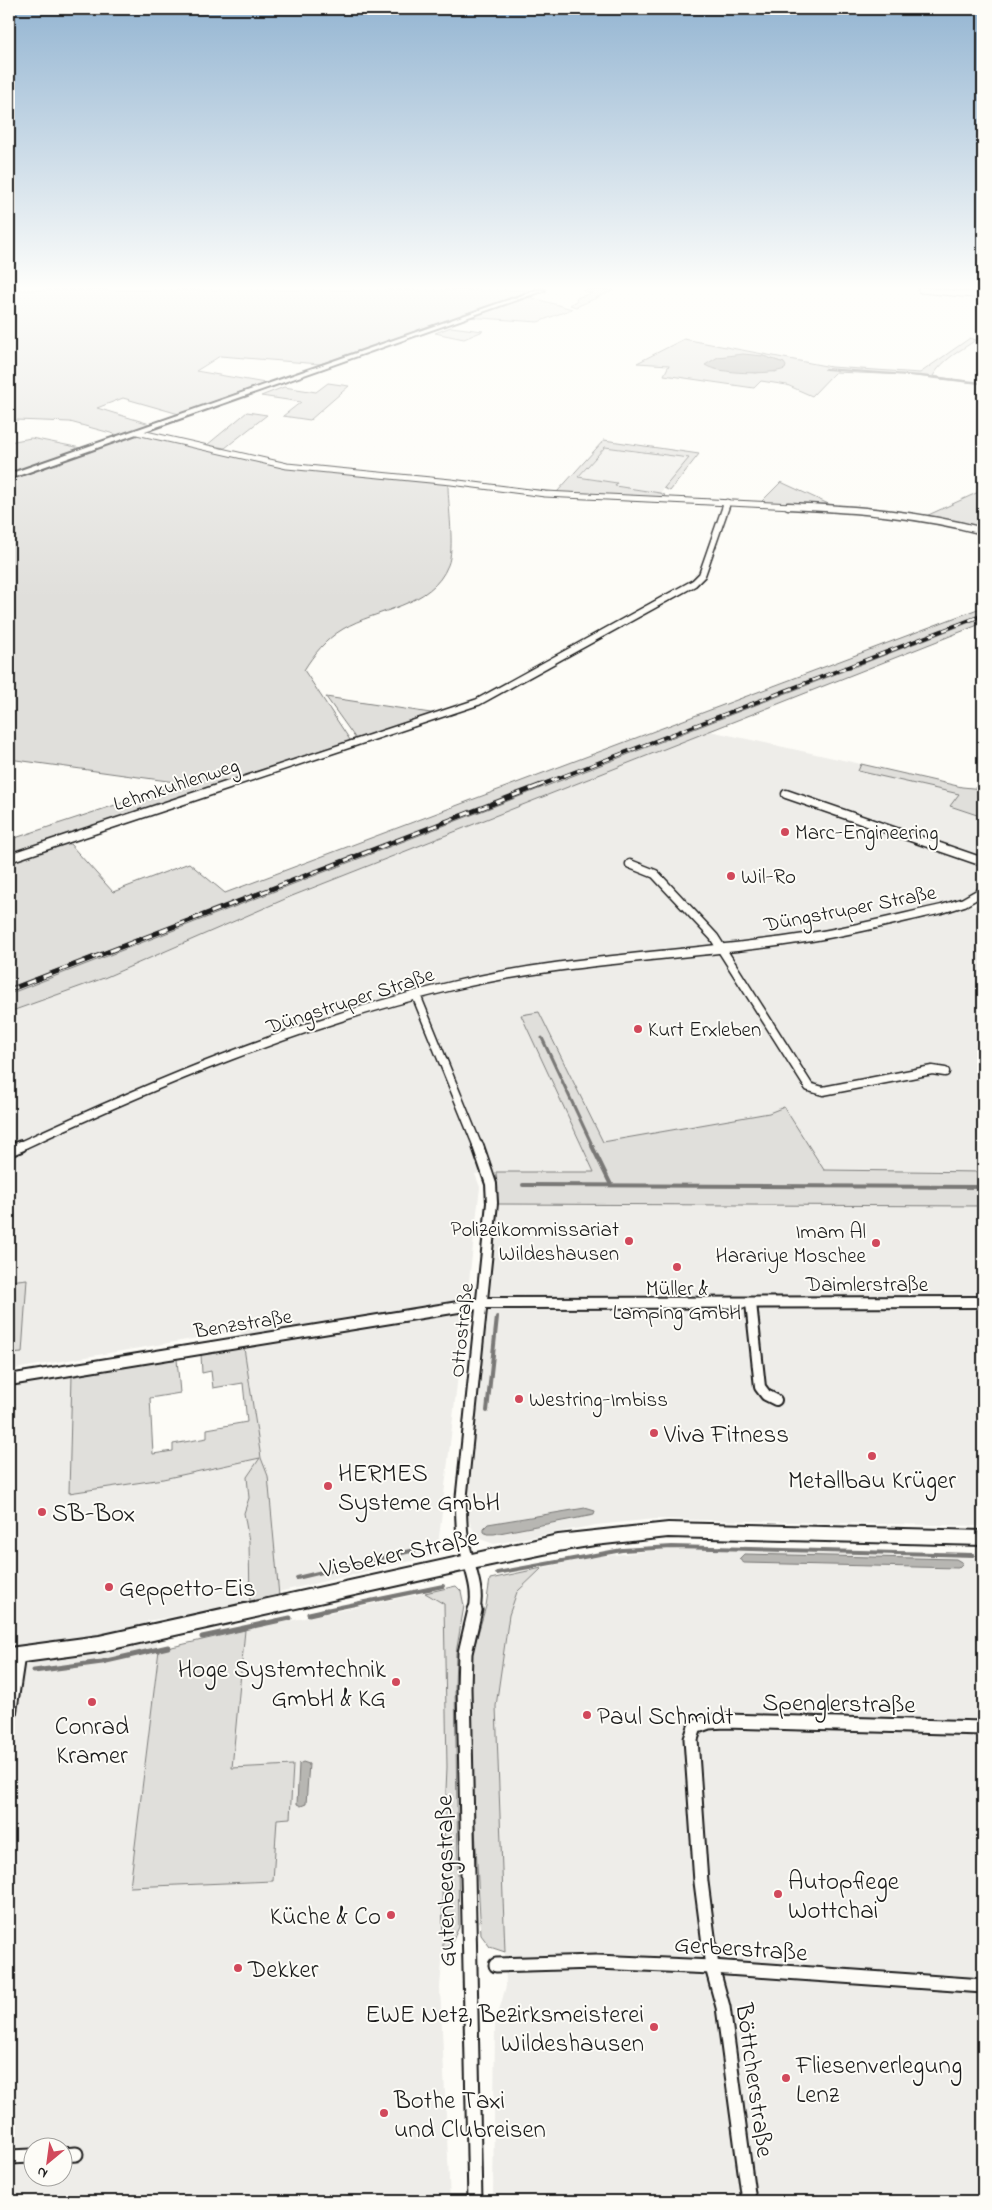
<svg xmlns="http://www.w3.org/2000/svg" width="992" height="2210" font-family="'Indie Flower',sans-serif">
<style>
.built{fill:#eeede9;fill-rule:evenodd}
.green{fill:#e0dfdb;stroke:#7e7e7c;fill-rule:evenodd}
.water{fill:#b7b6b2;stroke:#797876}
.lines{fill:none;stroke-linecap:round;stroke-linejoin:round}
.stream-far3{stroke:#797876;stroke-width:2}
.stream-far2{stroke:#797876;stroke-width:3}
.stream-far1{stroke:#797876;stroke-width:4}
.stream{stroke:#797876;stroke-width:5}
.street-far4-casing{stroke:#1c1c1c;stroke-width:7}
.street-far3-casing{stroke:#1c1c1c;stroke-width:9}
.street-far2-casing{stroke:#1c1c1c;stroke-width:11}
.street-far1-casing{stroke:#1c1c1c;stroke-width:14}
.street-casing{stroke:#1c1c1c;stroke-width:17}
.secondary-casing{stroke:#1c1c1c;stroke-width:4}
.street-far4{stroke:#fdfcf7;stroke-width:5}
.street-far3{stroke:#fdfcf7;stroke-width:6}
.street-far2{stroke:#fdfcf7;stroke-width:8}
.street-far1{stroke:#fdfcf7;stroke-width:10}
.street{stroke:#fdfcf7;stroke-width:13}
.secondary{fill:#fdfcf7;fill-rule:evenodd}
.rail-far1-casing{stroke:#1c1c1c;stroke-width:4}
.rail-casing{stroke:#1c1c1c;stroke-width:5}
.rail-far1{stroke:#fdfcf7;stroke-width:2.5;stroke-dasharray:7;stroke-linecap:butt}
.rail{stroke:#fdfcf7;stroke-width:3;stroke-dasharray:9;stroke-linecap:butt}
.poi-dot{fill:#d1495b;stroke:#fdfcf7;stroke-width:2}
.labels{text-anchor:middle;stroke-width:4;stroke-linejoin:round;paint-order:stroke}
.street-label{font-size:21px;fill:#1c1c1c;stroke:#fdfcf7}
.poi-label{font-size:21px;fill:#1c1c1c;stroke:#fdfcf7;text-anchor:start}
.near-poi-label{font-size:25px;fill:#1c1c1c;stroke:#fdfcf7;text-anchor:start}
.near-street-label{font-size:25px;fill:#1c1c1c;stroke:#fdfcf7}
</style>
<rect width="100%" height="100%" fill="#fdfcf7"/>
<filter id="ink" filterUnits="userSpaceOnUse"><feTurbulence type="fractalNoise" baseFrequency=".02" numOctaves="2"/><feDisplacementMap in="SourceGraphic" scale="10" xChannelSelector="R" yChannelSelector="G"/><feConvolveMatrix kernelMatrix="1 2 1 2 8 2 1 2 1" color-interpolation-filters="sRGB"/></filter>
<g filter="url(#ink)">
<!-- built -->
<g class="built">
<path d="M 605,447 L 690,458 L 660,493 L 614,486 L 616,484 L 578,478 Z"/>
<path d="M 983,614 L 983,617 L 9,994 L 9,988 Z"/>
<path d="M 710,731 L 861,764 L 858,771 L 959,794 L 950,806 L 983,817 L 983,887 L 964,899 L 973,907 L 983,901 L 983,1172 L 824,1171 L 784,1107 L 769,1113 L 603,1142 L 539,1013 L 522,1016 L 594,1172 L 496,1172 L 475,1174 L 480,1187 L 437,1555 L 278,1592 L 268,1476 L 261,1458 L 247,1477 L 249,1498 L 244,1513 L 249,1541 L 250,1603 L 147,1621 L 159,1650 L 130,1887 L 273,1881 L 277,1819 L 290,1818 L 293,1765 L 231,1768 L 245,1630 L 425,1593 L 444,1604 L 447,1767 L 442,1885 L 443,1950 L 440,1987 L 450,2201 L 9,2201 L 9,1385 L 72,1375 L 69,1493 L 163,1479 L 261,1457 L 240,1331 L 9,1370 L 9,1012 L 104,978 L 292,896 ZM 32,2148 L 62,2148 L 62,2178 L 32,2178 Z"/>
<path d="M 498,1204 L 983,1206 L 983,1526 L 656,1519 L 596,1525 L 494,1544 L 480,1539 L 472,1528 L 468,1518 L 466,1499 L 484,1321 Z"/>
<path d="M 669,1549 L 983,1558 L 983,2201 L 493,2201 L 495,2025 L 506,1986 L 496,1706 L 509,1615 L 517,1592 L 542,1568 L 594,1557 Z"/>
</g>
<!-- green -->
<g class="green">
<path d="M 9,290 L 534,290 L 320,364 L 220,356 L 196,371 L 265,383 L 179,414 L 123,398 L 97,408 L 150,424 L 118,435 L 70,422 L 16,420 L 9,431 Z"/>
<path d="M 582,290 L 614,290 L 576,307 L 570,305 L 577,300 L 576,298 L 592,293 Z"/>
<path d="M 526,296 L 572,309 L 538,322 L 467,317 Z"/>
<path d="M 451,327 L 483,331 L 464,339 L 435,333 Z"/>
<path d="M 970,338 L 976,340 C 961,350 942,360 933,376 L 983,384 L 906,375 L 835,372 L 812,396 L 787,385 L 761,381 L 754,388 L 664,375 L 669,365 L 637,363 L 684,339 L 831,367 L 920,373 ZM 763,356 L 784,363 L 776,372 L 767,371 L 756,373 L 717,369 L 718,357 Z"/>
<path d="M 328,383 L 349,386 L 310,420 L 283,416 L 301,402 L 261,396 L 284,387 L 316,392 Z"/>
<path d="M 247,412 L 267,415 L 225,448 L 207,445 Z"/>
<path d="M 136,434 L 278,466 L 444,483 L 448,485 C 448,505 455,549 448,565 C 432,607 376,609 343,629 C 326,639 314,654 304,670 L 350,740 L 350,742 L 9,856 L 9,840 L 182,783 L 9,759 L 9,478 Z"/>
<path d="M 31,438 L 81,448 L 9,474 L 9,442 Z"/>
<path d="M 604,440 L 699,454 L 670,491 L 664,488 L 689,458 L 605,447 L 578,477 L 617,483 L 615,486 L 660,493 L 665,495 L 662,498 L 556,494 L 457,482 L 557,492 Z"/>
<path d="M 781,482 L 835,507 L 760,503 Z"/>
<path d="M 983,490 L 983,530 L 924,517 Z"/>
<path d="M 983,607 L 983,614 L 9,988 L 9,862 L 65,843 L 70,844 L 113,892 L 189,863 L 225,893 Z"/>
<path d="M 983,617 L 983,623 L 292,896 L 104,978 L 9,1012 L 9,994 Z"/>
<path d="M 326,697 L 437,714 L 356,739 Z"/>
<path d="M 861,764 L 962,787 L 983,789 L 983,817 L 950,806 L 959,794 L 858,771 Z"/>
<path d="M 539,1012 L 603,1142 L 769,1113 L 784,1107 L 824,1170 L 983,1172 L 983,1206 L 498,1204 L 496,1172 L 594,1172 L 521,1015 Z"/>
<path d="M 27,1279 L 22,1353 L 9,1354 L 9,1281 Z"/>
<path d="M 244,1348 L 261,1458 L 268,1476 L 279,1596 L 250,1603 L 249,1541 L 244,1513 L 249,1498 L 247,1477 L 260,1458 L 163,1479 L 69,1493 L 72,1375 L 177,1359 L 180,1393 L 150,1398 L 153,1454 L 173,1451 L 173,1444 L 207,1438 L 207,1429 L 247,1422 L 243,1383 L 213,1388 L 211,1371 L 202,1373 L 201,1354 Z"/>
<path d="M 542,1568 L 517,1592 L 509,1615 L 496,1706 L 505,1952 L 490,1947 L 481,1935 L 472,1775 L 470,1688 L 472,1654 L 486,1606 L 490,1579 Z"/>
<path d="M 456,1586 L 461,1591 L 464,1606 L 456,1653 L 455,1688 L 459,1927 L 452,1942 L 443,1950 L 442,1885 L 447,1767 L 444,1604 L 425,1593 Z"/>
<path d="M 245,1630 L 232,1768 L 293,1765 L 290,1818 L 277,1819 L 273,1881 L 130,1887 L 159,1650 Z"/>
</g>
<!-- water -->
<g class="water">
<path d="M 743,354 L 763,356 L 784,363 L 786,366 L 785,369 C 771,375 718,374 705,365 L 718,357 Z"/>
<path d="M 585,1508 L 595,1511 L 594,1515 L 494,1534 L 487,1534 L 484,1532 L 484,1528 L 488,1524 Z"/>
<path d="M 744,1554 L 956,1559 L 963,1563 L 958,1568 L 744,1563 L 739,1559 Z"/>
<path d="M 303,1762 L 309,1764 L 306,1804 L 301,1806 L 297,1804 L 299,1764 Z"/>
</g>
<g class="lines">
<!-- stream-far3 -->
<path class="stream-far3" d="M 825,369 L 922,376 L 983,383"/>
<!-- stream-far2 -->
<path class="stream-far2" d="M 542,1038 L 593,1147"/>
<!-- stream-far1 -->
<g class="stream-far1">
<path d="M 592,1146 L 611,1185"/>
<path d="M 523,1185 L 983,1187"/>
<path d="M 487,1411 L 497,1317"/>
<path d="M 497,1573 L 622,1550 L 672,1547 L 973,1555"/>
<path d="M 297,1578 L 415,1550"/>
<path d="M 321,1611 L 443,1586"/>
</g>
<!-- stream -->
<g class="stream">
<path d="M 309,1614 L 327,1610"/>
<path d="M 202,1637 L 290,1618"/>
<path d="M 34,1671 L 102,1662 L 168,1647"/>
</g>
<defs>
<g id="street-far4">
<path d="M 921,290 L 983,296"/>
<path d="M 137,432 L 287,466 L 451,482 L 545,494 L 814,507"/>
<path d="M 725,507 L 727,502"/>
</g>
<g id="street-far3">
<path d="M 788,506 C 853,509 920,514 983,531"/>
<path d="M 225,786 L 478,702 L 694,583 L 702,575 L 726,506"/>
</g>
<g id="street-far2">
<path d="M 786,794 L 983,862"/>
<path d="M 9,858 L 229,785"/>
<path d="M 630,864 L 655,874 L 714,937 L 809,1087 L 823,1091 L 932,1070 L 945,1072"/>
<path d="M 416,995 L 478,1147"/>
<path d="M 18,1147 C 158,1082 301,1022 452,986 C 568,958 688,956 805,938 C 851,931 897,919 942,909 L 964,902 L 983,891"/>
</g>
<g id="street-far1">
<path d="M 9,1151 L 21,1146"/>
<path d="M 751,1303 L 760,1387 L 766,1395 L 776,1400"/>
<path d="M 9,1380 L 483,1303 L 983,1302"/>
<path d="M 474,1611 C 481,1588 466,1561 463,1538 C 461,1526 461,1514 461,1502 L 492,1203 L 491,1184 L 478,1146"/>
</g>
<g id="street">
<path d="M 475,1610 L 465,1653 L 464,1688 L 475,2201"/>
<path d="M 9,1715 L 18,1655"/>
<path d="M 496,1965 L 596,1962 L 712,1967 L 983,1986"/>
<path d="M 62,2155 L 76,2154"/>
<path d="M 9,2157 L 32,2156"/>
<path d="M 749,2201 L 723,2007 L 712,1967 L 701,1882 L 691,1739 L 695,1727 L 709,1722 L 725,1721 L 983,1728"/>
</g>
<g id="secondary">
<path d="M 537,290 L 545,290 L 9,479 L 9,474 Z"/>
<path d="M 668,1523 L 983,1531 L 983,1545 L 668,1537 L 595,1545 L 558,1551 L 467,1570 L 99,1652 L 9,1664 L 9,1648 L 99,1636 L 558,1535 Z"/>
</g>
</defs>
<!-- street-far4 casing -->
<use href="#street-far4" class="street-far4-casing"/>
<!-- street-far3 casing -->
<use href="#street-far3" class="street-far3-casing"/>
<!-- street-far2 casing -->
<use href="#street-far2" class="street-far2-casing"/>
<!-- street-far1 casing -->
<use href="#street-far1" class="street-far1-casing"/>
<!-- street casing -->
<use href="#street" class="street-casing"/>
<!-- secondary casing -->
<use href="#secondary" class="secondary-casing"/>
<!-- street-far4 -->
<use href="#street-far4" class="street-far4"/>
<!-- street-far3 -->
<use href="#street-far3" class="street-far3"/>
<!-- street-far2 -->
<use href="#street-far2" class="street-far2"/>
<!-- street-far1 -->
<use href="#street-far1" class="street-far1"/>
<!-- street -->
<use href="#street" class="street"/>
<!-- secondary -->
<use href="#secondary" class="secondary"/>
<defs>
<path id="rail-far1" d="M 538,786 L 983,615"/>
<path id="rail" d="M 9,990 L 541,785"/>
</defs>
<!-- rail-far1 casing -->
<use href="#rail-far1" class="rail-far1-casing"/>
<!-- rail casing -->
<use href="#rail" class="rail-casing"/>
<!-- rail-far1 -->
<use href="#rail-far1" class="rail-far1"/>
<!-- rail -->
<use href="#rail" class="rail"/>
</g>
</g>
<!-- sky -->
<linearGradient id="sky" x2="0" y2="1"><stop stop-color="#94b5d2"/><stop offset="0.48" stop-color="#fefefb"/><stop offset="1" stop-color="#fefefb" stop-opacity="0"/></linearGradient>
<rect width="992" height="599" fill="url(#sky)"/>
<!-- markers -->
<g class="poi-dot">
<circle cx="785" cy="832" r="5"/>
<circle cx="731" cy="876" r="5"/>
<circle cx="638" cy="1029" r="5"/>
<circle cx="629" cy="1241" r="5"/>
<circle cx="876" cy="1243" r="5"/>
<circle cx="677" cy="1267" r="5"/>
<circle cx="519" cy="1399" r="5"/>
<circle cx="654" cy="1433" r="5"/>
<circle cx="872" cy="1456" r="5"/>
<circle cx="328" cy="1486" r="5"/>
<circle cx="42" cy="1512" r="5"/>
<circle cx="109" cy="1587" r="5"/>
<circle cx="396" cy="1682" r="5"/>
<circle cx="92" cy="1702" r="5"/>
<circle cx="587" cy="1715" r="5"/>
<circle cx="778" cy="1894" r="5"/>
<circle cx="391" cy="1915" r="5"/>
<circle cx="238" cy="1968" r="5"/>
<circle cx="654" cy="2027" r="5"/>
<circle cx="786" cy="2078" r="5"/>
<circle cx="384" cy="2113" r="5"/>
</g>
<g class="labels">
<!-- street labels -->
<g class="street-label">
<text transform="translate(176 784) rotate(-18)" y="7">Lehmkuhlenweg</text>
<text transform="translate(850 908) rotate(-11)" y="7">Düngstruper Straße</text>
<text transform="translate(350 1000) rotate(-18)" y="7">Düngstruper Straße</text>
<text x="867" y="1291">Daimlerstraße</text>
<text transform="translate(243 1323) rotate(-9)" y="7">Benzstraße</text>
<text transform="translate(461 1330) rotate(-84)" y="7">Ottostraße</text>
</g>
<!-- poi labels -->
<g class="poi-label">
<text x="795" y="839">Marc-Engineering</text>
<text x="741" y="883">Wil-Ro</text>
<text x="648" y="1036">Kurt Erxleben</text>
<text x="619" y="1236" text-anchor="end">Polizeikommissariat<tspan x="619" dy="24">Wildeshausen</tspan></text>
<text x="866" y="1238" text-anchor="end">Imam Al<tspan x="866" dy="24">Harariye Moschee</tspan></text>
<text x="677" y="1295" text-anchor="middle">Müller &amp;<tspan x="677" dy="24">Lamping GmbH</tspan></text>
<text x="529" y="1406">Westring-Imbiss</text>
</g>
<!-- near-poi labels -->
<g class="near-poi-label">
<text x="664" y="1442">Viva Fitness</text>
<text x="338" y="1481">HERMES<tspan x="338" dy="29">Systeme GmbH</tspan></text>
<text x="872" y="1488" text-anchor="middle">Metallbau Krüger</text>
<text x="52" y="1521">SB-Box</text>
<text x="119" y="1596">Geppetto-Eis</text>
<text x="386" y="1677" text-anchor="end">Hoge Systemtechnik<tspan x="386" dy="29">GmbH &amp; KG</tspan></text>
<text x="597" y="1724">Paul Schmidt</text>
<text x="92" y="1734" text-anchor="middle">Conrad<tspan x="92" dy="29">Kramer</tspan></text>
<text x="788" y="1889">Autopflege<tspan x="788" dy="29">Wottchai</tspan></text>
<text x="381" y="1924" text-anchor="end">Küche &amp; Co</text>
<text x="248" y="1977">Dekker</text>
<text x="644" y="2022" text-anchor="end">EWE Netz, Bezirksmeisterei<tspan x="644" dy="29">Wildeshausen</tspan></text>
<text x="796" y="2073">Fliesenverlegung<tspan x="796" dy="29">Lenz</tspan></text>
<text x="394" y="2108">Bothe Taxi<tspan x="394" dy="29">und Clubreisen</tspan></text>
</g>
<!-- near-street labels -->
<g class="near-street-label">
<text transform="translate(399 1552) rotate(-12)" y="9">Visbeker Straße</text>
<text transform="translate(839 1702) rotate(1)" y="9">Spenglerstraße</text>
<text transform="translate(444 1881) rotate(-91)" y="9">Gutenbergstraße</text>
<text transform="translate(741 1947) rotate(4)" y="9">Gerberstraße</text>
<text transform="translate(756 2080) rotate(82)" y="9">Böttcherstraße</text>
</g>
</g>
<!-- margin -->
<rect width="992" height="2210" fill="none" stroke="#fdfcf7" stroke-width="30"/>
<rect x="15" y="15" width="962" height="2180" fill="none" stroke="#1c1c1c" stroke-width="2" filter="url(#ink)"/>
<!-- north arrow -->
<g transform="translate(48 2162) rotate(209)"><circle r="24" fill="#fdfcf7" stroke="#a3a29f"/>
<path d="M0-4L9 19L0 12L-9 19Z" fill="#d1495b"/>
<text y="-8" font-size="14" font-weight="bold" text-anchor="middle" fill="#1c1c1c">N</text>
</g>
</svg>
